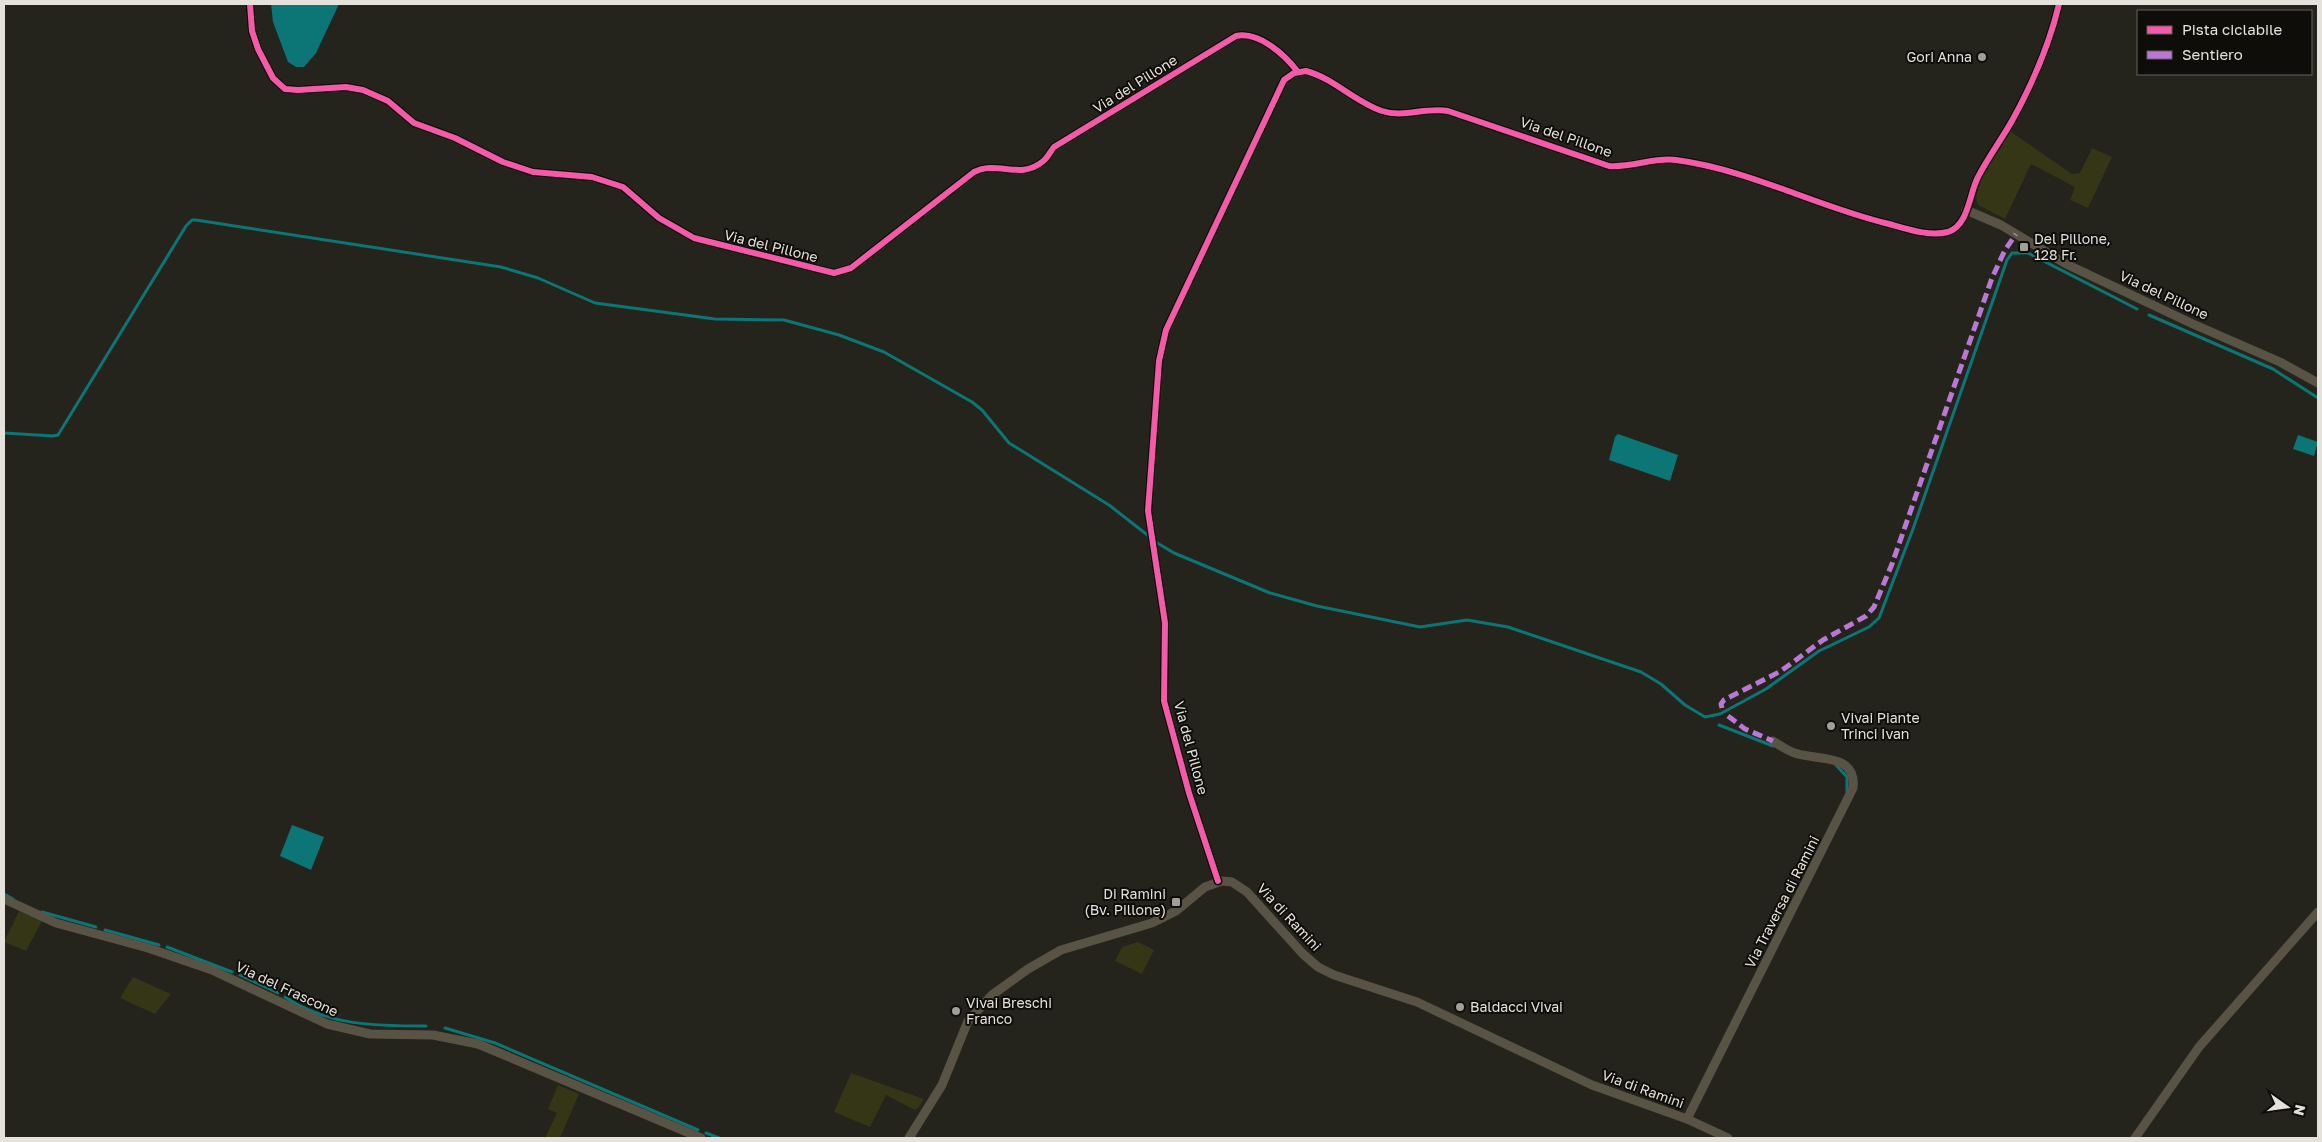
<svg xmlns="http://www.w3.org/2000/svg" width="2322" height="1142" font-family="'Golos Text',sans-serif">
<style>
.green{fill:#343615}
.water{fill:#0b7675}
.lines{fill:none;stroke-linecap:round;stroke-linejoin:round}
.stream{stroke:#0b7675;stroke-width:3}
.street{stroke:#595345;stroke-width:9}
.quiet{stroke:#ba77d6;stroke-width:5;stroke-dasharray:10 5;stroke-linecap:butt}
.cycleway-casing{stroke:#0f0d09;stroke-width:9}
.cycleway{stroke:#f35aa7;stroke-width:6}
.poi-dot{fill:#a19f98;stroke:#0f0d09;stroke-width:2}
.labels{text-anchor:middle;stroke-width:4;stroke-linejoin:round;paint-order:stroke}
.poi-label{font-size:14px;fill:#e5e2db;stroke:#0f0d09;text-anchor:start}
.street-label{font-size:14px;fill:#e5e2db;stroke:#0f0d09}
</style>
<rect width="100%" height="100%" fill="#24231c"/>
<!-- green -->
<g class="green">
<path d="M 2010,131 L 2072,174 L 2080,173 L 2092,148 L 2112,157 L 2088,208 L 2070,200 L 2075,187 L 2031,164 L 2005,219 L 1978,205 C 1969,187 2000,147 2010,131 Z"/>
<path d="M 19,911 L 42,921 L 26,951 L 4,942 Z"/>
<path d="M 1138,942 L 1154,950 L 1142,974 L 1115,961 L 1122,947 Z"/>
<path d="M 133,977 L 171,994 L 155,1014 L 120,998 Z"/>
<path d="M 851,1073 L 924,1099 L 919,1107 L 915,1110 L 886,1095 L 870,1127 L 834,1112 Z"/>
<path d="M 558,1085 L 579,1094 L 560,1138 L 545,1138 L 557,1113 L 548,1109 Z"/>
</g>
<!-- water -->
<g class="water">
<path d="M 271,4 L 339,4 L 316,53 L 304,67 L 296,67 L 288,62 L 273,22 Z"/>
<path d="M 1618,434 L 1678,455 L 1670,481 L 1609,460 L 1615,437 Z"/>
<path d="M 2298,435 L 2318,442 L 2314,456 L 2293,449 Z"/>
<path d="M 292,825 L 324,837 L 311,870 L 280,856 Z"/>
</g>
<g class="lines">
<!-- stream -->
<g class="stream">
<path d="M 2149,315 L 2273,369 L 2318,398"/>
<path d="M 4,433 L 53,436 L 58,435 L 186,226 L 192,220 L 196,220 L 501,267 L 538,278 L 595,303 L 715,319 L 784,320 L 839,335 L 884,352 L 972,402 L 982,410 L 1009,443 L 1109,505 L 1150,537"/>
<path d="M 1154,541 L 1174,553 L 1270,593 L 1317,606 L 1420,627 L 1467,620 L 1508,627 L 1641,672 L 1661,684 L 1685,705 L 1705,717 L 1720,714 L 1766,689 L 1819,651 L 1869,627 L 1879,618 L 1913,529 L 2007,260 L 2012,253 L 2028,253 L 2137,309"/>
<path d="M 1719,725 L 1773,746"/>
<path d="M 1836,765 L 1847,777 L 1847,792"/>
<path d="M 4,894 L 13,899"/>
<path d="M 42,912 L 96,927"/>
<path d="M 105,930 L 159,945"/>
<path d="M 167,947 L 232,972"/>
<path d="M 240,975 L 278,993"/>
<path d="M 285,997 C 328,1026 376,1026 426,1026"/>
<path d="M 445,1028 L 495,1043 L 698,1130"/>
<path d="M 706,1133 L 719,1138"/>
</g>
<!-- street -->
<g class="street">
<path d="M 250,4 L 252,31 L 258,49 L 273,78 L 285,89 L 298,90 L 346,87 L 363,90 L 388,101 L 414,123 L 455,138 L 503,162 L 533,172 L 592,177 L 623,187 L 659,218 L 694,238 L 834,273 L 851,268 L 974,172 C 997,160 1020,180 1042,162 C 1047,159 1050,152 1054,147 L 1236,36 C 1259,31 1285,55 1298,72"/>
<path d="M 1966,210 L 2001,225 L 2066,264 L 2193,324 L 2280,362 L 2318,383"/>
<path d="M 1218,881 L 1189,793 L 1164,701 L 1165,623 L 1148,511 L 1159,361 L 1166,330 L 1284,80 L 1294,73 L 1306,71 C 1333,78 1355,102 1382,111 C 1403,118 1426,107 1448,111 L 1609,166 C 1632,168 1654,157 1676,160 C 1751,170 1817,207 1889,224 C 1907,229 1930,237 1948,232 C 1969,225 1969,194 1978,177 C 1988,157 2002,139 2013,119 C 2032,84 2050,43 2059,4"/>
<path d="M 4,899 L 56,923 L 148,948 L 212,970 L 327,1024 L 370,1034 L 433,1035 L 478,1044 L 701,1138"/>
<path d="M 1687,1119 L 1853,788 C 1857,754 1819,760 1798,754 C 1789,752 1781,746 1773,741"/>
<path d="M 909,1138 L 942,1085 L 968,1021 L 992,995 L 1028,969 L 1061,950 L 1152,923 L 1176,911 L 1205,887 L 1222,881 L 1232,882 L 1247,892 L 1303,954 L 1318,967 L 1334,975 L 1417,1002 L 1592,1085 L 1687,1119 L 1728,1138"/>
<path d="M 2135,1138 L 2199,1047 L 2318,912"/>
</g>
<!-- quiet -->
<g class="quiet">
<path d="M 1722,708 L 1721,704 L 1724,700 L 1781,671 L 1823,640 L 1866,616 L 1874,607 L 1892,564 L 1992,278 L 2005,250 L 2016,234"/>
<path d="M 1728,716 L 1745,729 L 1773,741"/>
</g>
<defs>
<g id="cycleway">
<path d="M 250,4 L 252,31 L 258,49 L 273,78 L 285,89 L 298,90 L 346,87 L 363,90 L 388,101 L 414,123 L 455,138 L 503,162 L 533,172 L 592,177 L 623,187 L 659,218 L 694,238 L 834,273 L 851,268 L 974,172 C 997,160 1020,180 1042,162 C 1047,159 1050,152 1054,147 L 1236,36 C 1259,31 1285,55 1298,72"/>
<path d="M 1218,881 L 1189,793 L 1164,701 L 1165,623 L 1148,511 L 1159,361 L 1166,330 L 1284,80 L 1294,73 L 1306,71 C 1333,78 1355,102 1382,111 C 1403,118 1426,107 1448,111 L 1609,166 C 1632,168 1654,157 1676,160 C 1751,170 1817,207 1889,224 C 1907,229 1930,237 1948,232 C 1969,225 1969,194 1978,177 C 1988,157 2002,139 2013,119 C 2032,84 2050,43 2059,4"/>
</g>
</defs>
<!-- cycleway casing -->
<use href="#cycleway" class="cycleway-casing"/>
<!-- cycleway -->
<use href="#cycleway" class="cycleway"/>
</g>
<!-- markers -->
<g class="poi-dot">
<circle cx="1982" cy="57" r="5"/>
<rect x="2019" y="242" width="10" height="10" rx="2.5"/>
<circle cx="1831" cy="726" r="5"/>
<rect x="1171" y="897" width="10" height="10" rx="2.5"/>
<circle cx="1460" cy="1007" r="5"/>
<circle cx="956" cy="1011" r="5"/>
</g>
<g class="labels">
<!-- poi labels -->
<g class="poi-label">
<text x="1972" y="62" text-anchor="end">Gori Anna</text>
<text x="2034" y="244">Del Pillone,<tspan x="2034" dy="16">128 Fr.</tspan></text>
<text x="1841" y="723">Vivai Piante<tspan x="1841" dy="16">Trinci Ivan</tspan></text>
<text x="1166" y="899" text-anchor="end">Di Ramini<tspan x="1166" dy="16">(Bv. Pillone)</tspan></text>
<text x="966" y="1008">Vivai Breschi<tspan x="966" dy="16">Franco</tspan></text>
<text x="1470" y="1012">Baldacci Vivai</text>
</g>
<!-- street labels -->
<g class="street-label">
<text transform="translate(1135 84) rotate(-32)" y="5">Via del Pillone</text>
<text transform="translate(1566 137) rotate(19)" y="5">Via del Pillone</text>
<text transform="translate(771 246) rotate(14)" y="5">Via del Pillone</text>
<text transform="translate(2164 295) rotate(25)" y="5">Via del Pillone</text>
<text transform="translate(1191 748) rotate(75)" y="5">Via del Pillone</text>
<text transform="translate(1782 902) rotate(-63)" y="5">Via Traversa di Ramini</text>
<text transform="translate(1289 917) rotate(47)" y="5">Via di Ramini</text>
<text transform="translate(287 989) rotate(25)" y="5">Via del Frascone</text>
<text transform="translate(1643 1089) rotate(20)" y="5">Via di Ramini</text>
</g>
</g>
<!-- border -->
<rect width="2322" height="1142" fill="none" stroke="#e5e2db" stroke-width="10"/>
<!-- legend -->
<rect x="2137" y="10" width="175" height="65" fill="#0f0d09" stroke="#65625d"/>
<rect x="2147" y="26" width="25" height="8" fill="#f35aa7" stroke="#65625d"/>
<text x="2182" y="35" font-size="15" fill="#e5e2db">Pista ciclabile</text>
<rect x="2147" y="51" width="25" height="8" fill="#ba77d6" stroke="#65625d"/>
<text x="2182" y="60" font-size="15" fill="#e5e2db">Sentiero</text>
<!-- north arrow -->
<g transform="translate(2287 1107) rotate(104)" stroke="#0f0d09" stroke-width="4" paint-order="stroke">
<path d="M0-4L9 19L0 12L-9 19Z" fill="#e5e2db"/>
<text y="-8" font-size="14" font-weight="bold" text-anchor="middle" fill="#e5e2db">N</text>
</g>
</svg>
